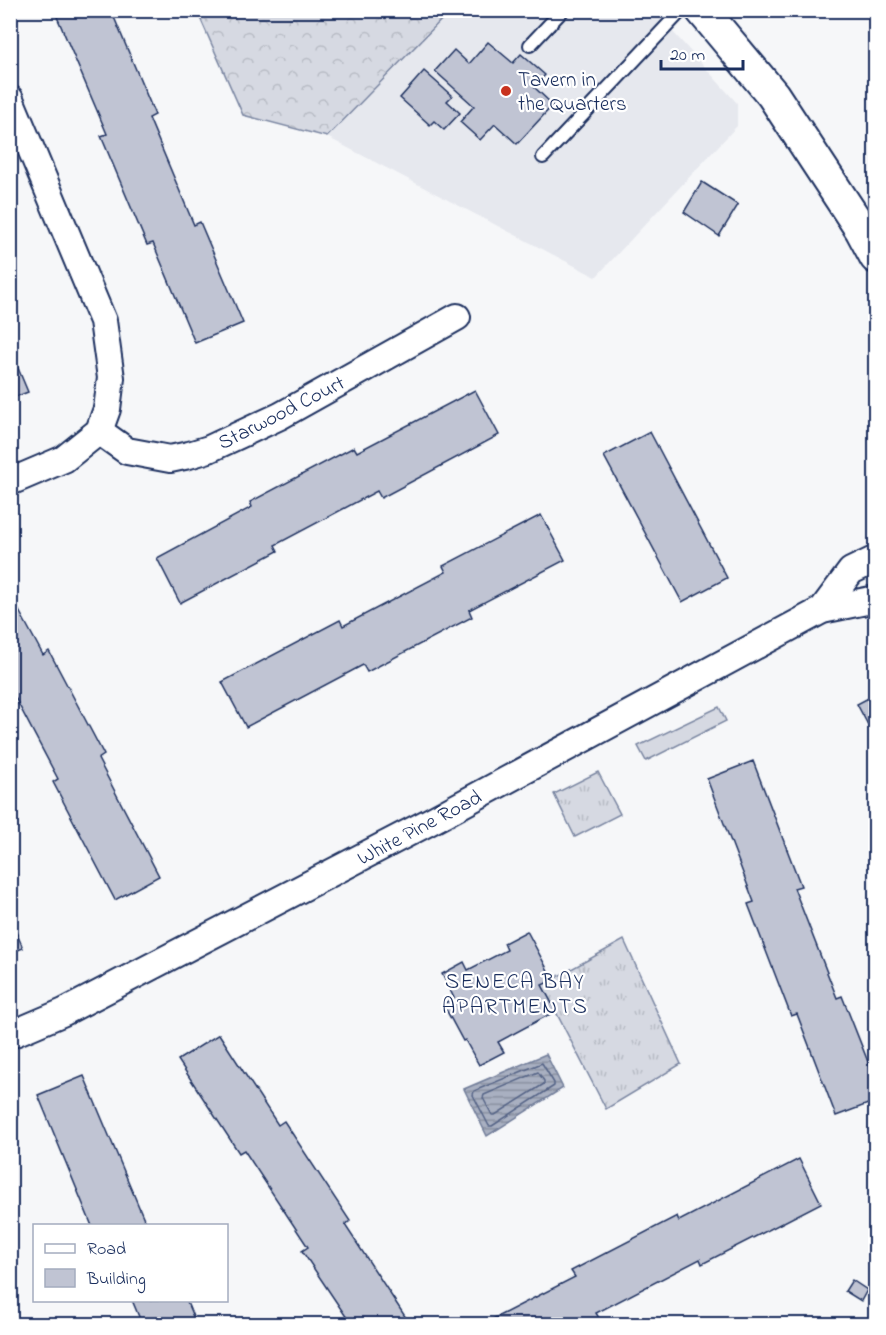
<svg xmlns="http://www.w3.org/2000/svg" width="886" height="1335" font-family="'Indie Flower',sans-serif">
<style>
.built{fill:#e6e8ee}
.grass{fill:url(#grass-tufts);stroke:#7884a0;stroke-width:1.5}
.forest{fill:url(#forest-crowns);stroke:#7884a0;stroke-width:1.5}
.pitch{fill:#d6d9e2;stroke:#7884a0;stroke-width:1.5}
.water{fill:url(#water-rules);stroke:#707c99;stroke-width:1.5}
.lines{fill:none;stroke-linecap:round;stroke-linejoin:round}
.shore{stroke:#546386;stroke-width:1.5}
.building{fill:#c0c4d3;stroke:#1b2f5e;stroke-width:1.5}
.service-casing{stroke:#1b2f5e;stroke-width:16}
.minor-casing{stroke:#1b2f5e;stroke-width:30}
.tertiary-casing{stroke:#1b2f5e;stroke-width:36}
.service{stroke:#fff;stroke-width:12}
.minor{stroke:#fff;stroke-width:26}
.tertiary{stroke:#fff;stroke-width:32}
.poi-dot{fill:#c8321e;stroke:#fff;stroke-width:2}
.labels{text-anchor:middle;stroke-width:4.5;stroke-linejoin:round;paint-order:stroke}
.poi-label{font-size:21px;fill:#1b2f5e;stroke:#fff;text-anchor:start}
.street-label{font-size:21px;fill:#1b2f5e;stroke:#fff}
.neighbourhood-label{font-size:22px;letter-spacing:1.5px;fill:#1b2f5e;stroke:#fff}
</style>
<defs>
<pattern id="grass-tufts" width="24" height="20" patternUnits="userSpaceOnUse" patternTransform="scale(1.5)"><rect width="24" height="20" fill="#d6d9e2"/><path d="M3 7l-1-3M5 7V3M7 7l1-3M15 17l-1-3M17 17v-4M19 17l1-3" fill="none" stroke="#b7bbc4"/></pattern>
<pattern id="forest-crowns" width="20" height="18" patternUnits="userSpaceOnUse" patternTransform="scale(1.5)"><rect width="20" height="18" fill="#d6d9e2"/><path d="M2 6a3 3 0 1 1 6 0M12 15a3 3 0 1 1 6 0" fill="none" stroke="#b7bbc4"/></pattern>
<pattern id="water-rules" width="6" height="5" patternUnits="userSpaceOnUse" patternTransform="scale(1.5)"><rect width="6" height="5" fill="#a9b0c1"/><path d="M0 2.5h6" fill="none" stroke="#8990a0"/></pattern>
</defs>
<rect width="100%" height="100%" fill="#f6f7f9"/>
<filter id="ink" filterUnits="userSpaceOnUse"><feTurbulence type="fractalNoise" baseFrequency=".0167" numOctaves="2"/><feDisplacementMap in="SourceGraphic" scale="12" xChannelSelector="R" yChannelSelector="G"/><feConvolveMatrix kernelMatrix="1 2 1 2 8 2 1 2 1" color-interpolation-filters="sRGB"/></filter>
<g filter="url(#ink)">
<!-- built -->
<path class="built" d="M 450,11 L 654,11 L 737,103 L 737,126 L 596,277 L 327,137 Z"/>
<!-- grass -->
<g class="grass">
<path d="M 598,772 L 620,814 L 575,837 L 554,794 Z"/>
<path d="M 624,940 L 681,1064 L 606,1109 L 542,985 Z"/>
</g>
<!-- forest -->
<path class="forest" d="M 197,11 L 450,11 L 327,137 L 243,115 Z"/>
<!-- pitch -->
<path class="pitch" d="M 719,707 L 726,721 L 646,761 L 638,746 Z"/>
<!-- water -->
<path class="water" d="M 546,1054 L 563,1088 L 487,1136 L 464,1089 Z"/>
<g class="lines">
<!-- shore -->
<g class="shore">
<path d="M 542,1063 L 554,1083 L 554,1086 L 492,1126 L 489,1126 L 473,1095 L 474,1091 Z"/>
<path d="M 538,1072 L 544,1081 L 544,1084 L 495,1115 L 492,1115 L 483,1098 L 484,1095 Z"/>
</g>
</g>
<!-- building -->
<g class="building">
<path d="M 59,10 L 111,10 L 155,115 L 149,118 L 194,225 L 200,222 L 243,323 L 195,343 L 153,243 L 147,245 L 101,136 L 107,134 L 55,12 Z"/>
<path d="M 488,42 L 513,63 L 521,54 L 545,75 L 534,87 L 553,105 L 517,144 L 495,124 L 480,140 L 460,122 L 474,106 L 435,71 L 454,50 L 469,64 Z"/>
<path d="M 424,71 L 452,96 L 447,101 L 460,113 L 444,130 L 434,121 L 430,125 L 400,98 Z"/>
<path d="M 702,182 L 738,205 L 719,236 L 684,212 Z"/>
<path d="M 10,349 L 28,392 L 10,399 Z"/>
<path d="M 475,390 L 499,435 L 381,498 L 377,491 L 275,545 L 278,551 L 180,603 L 157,558 L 252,507 L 250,502 L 354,447 L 357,452 Z"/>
<path d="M 650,432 L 727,578 L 682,602 L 604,456 Z"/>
<path d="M 541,515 L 565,560 L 469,610 L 472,617 L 367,672 L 363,665 L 246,727 L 222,682 L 340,620 L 343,626 L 446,572 L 443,566 Z"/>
<path d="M 10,594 L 43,655 L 49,651 L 104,755 L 98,759 L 159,876 L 115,900 L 53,782 L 58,779 L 10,688 Z"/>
<path d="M 876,694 L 876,740 L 857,704 Z"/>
<path d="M 753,761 L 801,886 L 794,888 L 837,998 L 842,996 L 876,1082 L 876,1101 L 836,1116 L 797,1014 L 791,1016 L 748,904 L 754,902 L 707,779 Z"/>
<path d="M 10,918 L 23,948 L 10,953 Z"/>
<path d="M 527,931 L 553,980 L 542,985 L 556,1011 L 498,1042 L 504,1052 L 479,1065 L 465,1040 L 463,1041 L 443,1004 L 454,998 L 442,974 L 464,962 L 468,970 L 507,950 L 504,943 Z"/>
<path d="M 219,1034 L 278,1125 L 284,1121 L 350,1221 L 345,1225 L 410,1324 L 351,1324 L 302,1251 L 308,1247 L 244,1150 L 239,1153 L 178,1060 Z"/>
<path d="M 84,1076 L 147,1226 L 92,1226 L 38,1095 Z"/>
<path d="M 799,1159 L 821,1203 L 702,1264 L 700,1259 L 596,1313 L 599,1318 L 587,1324 L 483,1324 L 575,1277 L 571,1271 L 677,1216 L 679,1221 Z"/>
<path d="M 852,1280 L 867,1290 L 861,1301 L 845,1291 Z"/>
<path d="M 132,1300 L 186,1300 L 196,1324 L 142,1324 Z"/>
</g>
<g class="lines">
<defs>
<g id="service">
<path d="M 530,45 L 563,10"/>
<path d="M 543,157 L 682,10"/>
</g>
<g id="minor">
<path d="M 10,99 L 103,321 L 111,378 L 107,409 L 99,431 L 64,459 L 10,482"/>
<path d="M 99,431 L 127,451 L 170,459 L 189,455 L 209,449 L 280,416 L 457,317"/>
<path d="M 822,610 L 851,571 L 876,559"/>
<path d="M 10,1035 L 64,1012 L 429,822 L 822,610 L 876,599"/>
</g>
<path id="tertiary" d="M 702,10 L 773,95 L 861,229 L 876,257"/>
</defs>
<!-- service casing -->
<use href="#service" class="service-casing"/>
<!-- minor casing -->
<use href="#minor" class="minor-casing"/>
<!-- tertiary casing -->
<use href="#tertiary" class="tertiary-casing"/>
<!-- service -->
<use href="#service" class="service"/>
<!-- minor -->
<use href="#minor" class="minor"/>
<!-- tertiary -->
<use href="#tertiary" class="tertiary"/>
</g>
</g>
<!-- markers -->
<circle class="poi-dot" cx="506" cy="91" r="6"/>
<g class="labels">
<!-- poi labels -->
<g class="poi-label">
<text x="518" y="86">Tavern in<tspan x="518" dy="24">the Quarters</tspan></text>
</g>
<!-- street labels -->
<g class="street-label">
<text transform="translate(281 412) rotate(-27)" y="7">Starwood Court</text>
<text transform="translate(419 827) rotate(-28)" y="7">White Pine Road</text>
</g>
<!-- neighbourhood labels -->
<g class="neighbourhood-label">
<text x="515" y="988">SENECA BAY<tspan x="515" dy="25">APARTMENTS</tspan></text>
</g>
</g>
<!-- margin -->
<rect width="886" height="1335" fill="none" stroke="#fff" stroke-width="36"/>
<rect x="18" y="18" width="850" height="1299" fill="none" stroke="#1b2f5e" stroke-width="2" filter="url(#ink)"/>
<!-- legend -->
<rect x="33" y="1224" width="195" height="78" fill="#ffffff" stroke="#a4acbf" stroke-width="1.5"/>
<rect x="45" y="1244" width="30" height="9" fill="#ffffff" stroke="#a4acbf" stroke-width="1.5"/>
<text x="87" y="1254" font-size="18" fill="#1b2f5e">Road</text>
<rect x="45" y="1269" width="30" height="18" fill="#c0c4d3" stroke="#a4acbf" stroke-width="1.5"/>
<text x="87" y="1284" font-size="18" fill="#1b2f5e">Building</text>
<!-- scale -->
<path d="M661 60v9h82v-9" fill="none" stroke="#1b2f5e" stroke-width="3"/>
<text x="670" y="60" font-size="18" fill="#1b2f5e" stroke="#ffffff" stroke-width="4.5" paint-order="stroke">20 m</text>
</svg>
